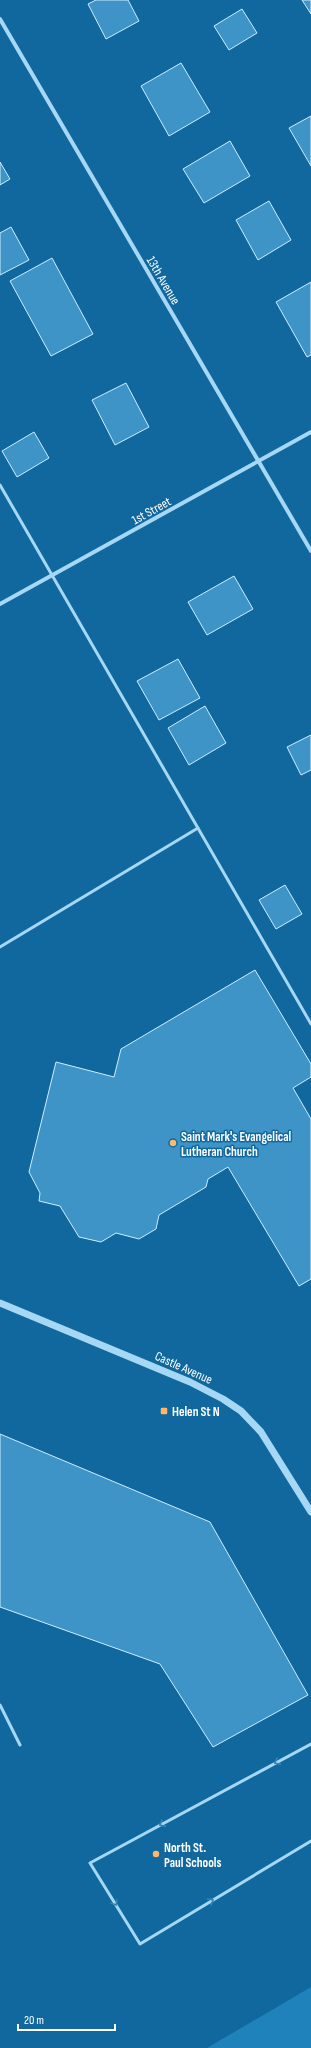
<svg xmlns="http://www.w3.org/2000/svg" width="311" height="2048" font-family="'Sofia Sans Condensed',sans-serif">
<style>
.green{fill:#1f82bb}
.building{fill:#3e94c6;stroke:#cfedfe}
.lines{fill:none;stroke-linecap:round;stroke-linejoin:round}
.service{stroke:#a6d8f5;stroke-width:3}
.minor{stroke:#a6d8f5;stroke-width:4}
.tertiary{stroke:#a6d8f5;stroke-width:7}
.oneway{stroke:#3684b4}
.poi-dot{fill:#ffb86a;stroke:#11689e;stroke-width:1.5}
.labels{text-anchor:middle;stroke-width:3;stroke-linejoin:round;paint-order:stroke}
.street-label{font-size:13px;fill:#fff;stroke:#11689e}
.poi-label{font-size:13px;font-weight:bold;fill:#fff;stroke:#11689e;text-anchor:start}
</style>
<rect width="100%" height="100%" fill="#11689e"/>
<!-- green -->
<path class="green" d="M 311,1987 L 311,2048 L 207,2048 Z"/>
<!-- building -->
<g class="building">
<path d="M 96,0 L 128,0 L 139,21 L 106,39 L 88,4 Z"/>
<path d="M 302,0 L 311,0 L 311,14 Z"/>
<path d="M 242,9 L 257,33 L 229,50 L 214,26 Z"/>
<path d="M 181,63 L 210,112 L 169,136 L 141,86 Z"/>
<path d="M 311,116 L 311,166 L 289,128 Z"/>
<path d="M 230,141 L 250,176 L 204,203 L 183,169 Z"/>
<path d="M 0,162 L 10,179 L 0,185 Z"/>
<path d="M 269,201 L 291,240 L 258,260 L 236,220 Z"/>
<path d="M 11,227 L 29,260 L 0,275 L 0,233 Z"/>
<path d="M 52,258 L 93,334 L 51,356 L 10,281 Z"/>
<path d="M 311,282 L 311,355 L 307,357 L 276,302 Z"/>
<path d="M 126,383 L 149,427 L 115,445 L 92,400 Z"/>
<path d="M 34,432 L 49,458 L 17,477 L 2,451 Z"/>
<path d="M 234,576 L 253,609 L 207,635 L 188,602 Z"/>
<path d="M 178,659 L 200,698 L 159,720 L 137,681 Z"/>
<path d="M 205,706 L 226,743 L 189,765 L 168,728 Z"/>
<path d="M 311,735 L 311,770 L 301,775 L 287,747 Z"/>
<path d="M 285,885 L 302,914 L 276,929 L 259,900 Z"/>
<path d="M 255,970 L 311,1064 L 311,1077 L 293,1088 L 311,1119 L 311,1279 L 299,1286 L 228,1167 L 208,1179 L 206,1187 L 159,1215 L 156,1229 L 139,1239 L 116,1233 L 101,1242 L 79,1237 L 60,1206 L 39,1201 L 40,1193 L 29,1172 L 56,1062 L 114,1077 L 121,1049 Z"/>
<path d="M 0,1434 L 210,1522 L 308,1695 L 213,1747 L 160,1664 L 0,1607 Z"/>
</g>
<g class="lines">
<!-- service -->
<g class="service">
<path d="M 0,485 L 311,1024"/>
<path d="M 0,947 L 198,828"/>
<path d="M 0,1705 L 20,1745"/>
<path d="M 311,1744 L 90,1863 L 140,1944 L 311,1841"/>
</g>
<!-- minor -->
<g class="minor">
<path d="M 0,19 L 311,551"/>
<path d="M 0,604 L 311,432"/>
</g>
<!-- tertiary -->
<path class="tertiary" d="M 0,1303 L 190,1382 L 223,1399 L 241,1411 L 261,1432 L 311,1512"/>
</g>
<!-- one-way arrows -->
<defs><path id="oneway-chevron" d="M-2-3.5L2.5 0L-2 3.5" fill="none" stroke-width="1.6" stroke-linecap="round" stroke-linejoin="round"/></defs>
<g class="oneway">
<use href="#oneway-chevron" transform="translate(277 1762) rotate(152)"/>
<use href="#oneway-chevron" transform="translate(162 1824) rotate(152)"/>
<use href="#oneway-chevron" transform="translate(211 1901) rotate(-31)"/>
<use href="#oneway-chevron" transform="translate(115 1903) rotate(58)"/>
</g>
<!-- markers -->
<g class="poi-dot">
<circle cx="173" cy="1143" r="4"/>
<rect x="160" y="1407" width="8" height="8" rx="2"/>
<circle cx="156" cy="1854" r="4"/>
</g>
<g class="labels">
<!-- street labels -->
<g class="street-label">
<text transform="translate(164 280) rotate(60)" y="5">13th Avenue</text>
<text transform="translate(151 510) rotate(-29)" y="5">1st Street</text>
<text transform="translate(184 1367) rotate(24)" y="5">Castle Avenue</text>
</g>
<!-- poi labels -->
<g class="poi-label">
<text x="181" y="1141">Saint Mark's Evangelical<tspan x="181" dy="15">Lutheran Church</tspan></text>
<text x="172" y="1416">Helen St N</text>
<text x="164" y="1852">North St.<tspan x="164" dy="15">Paul Schools</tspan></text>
</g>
</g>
<!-- scale -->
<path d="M18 2024v6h97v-6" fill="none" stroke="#ffffff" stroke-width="2"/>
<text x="24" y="2024" font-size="12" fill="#ffffff" stroke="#11689e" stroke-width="3" paint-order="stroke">20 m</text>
</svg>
